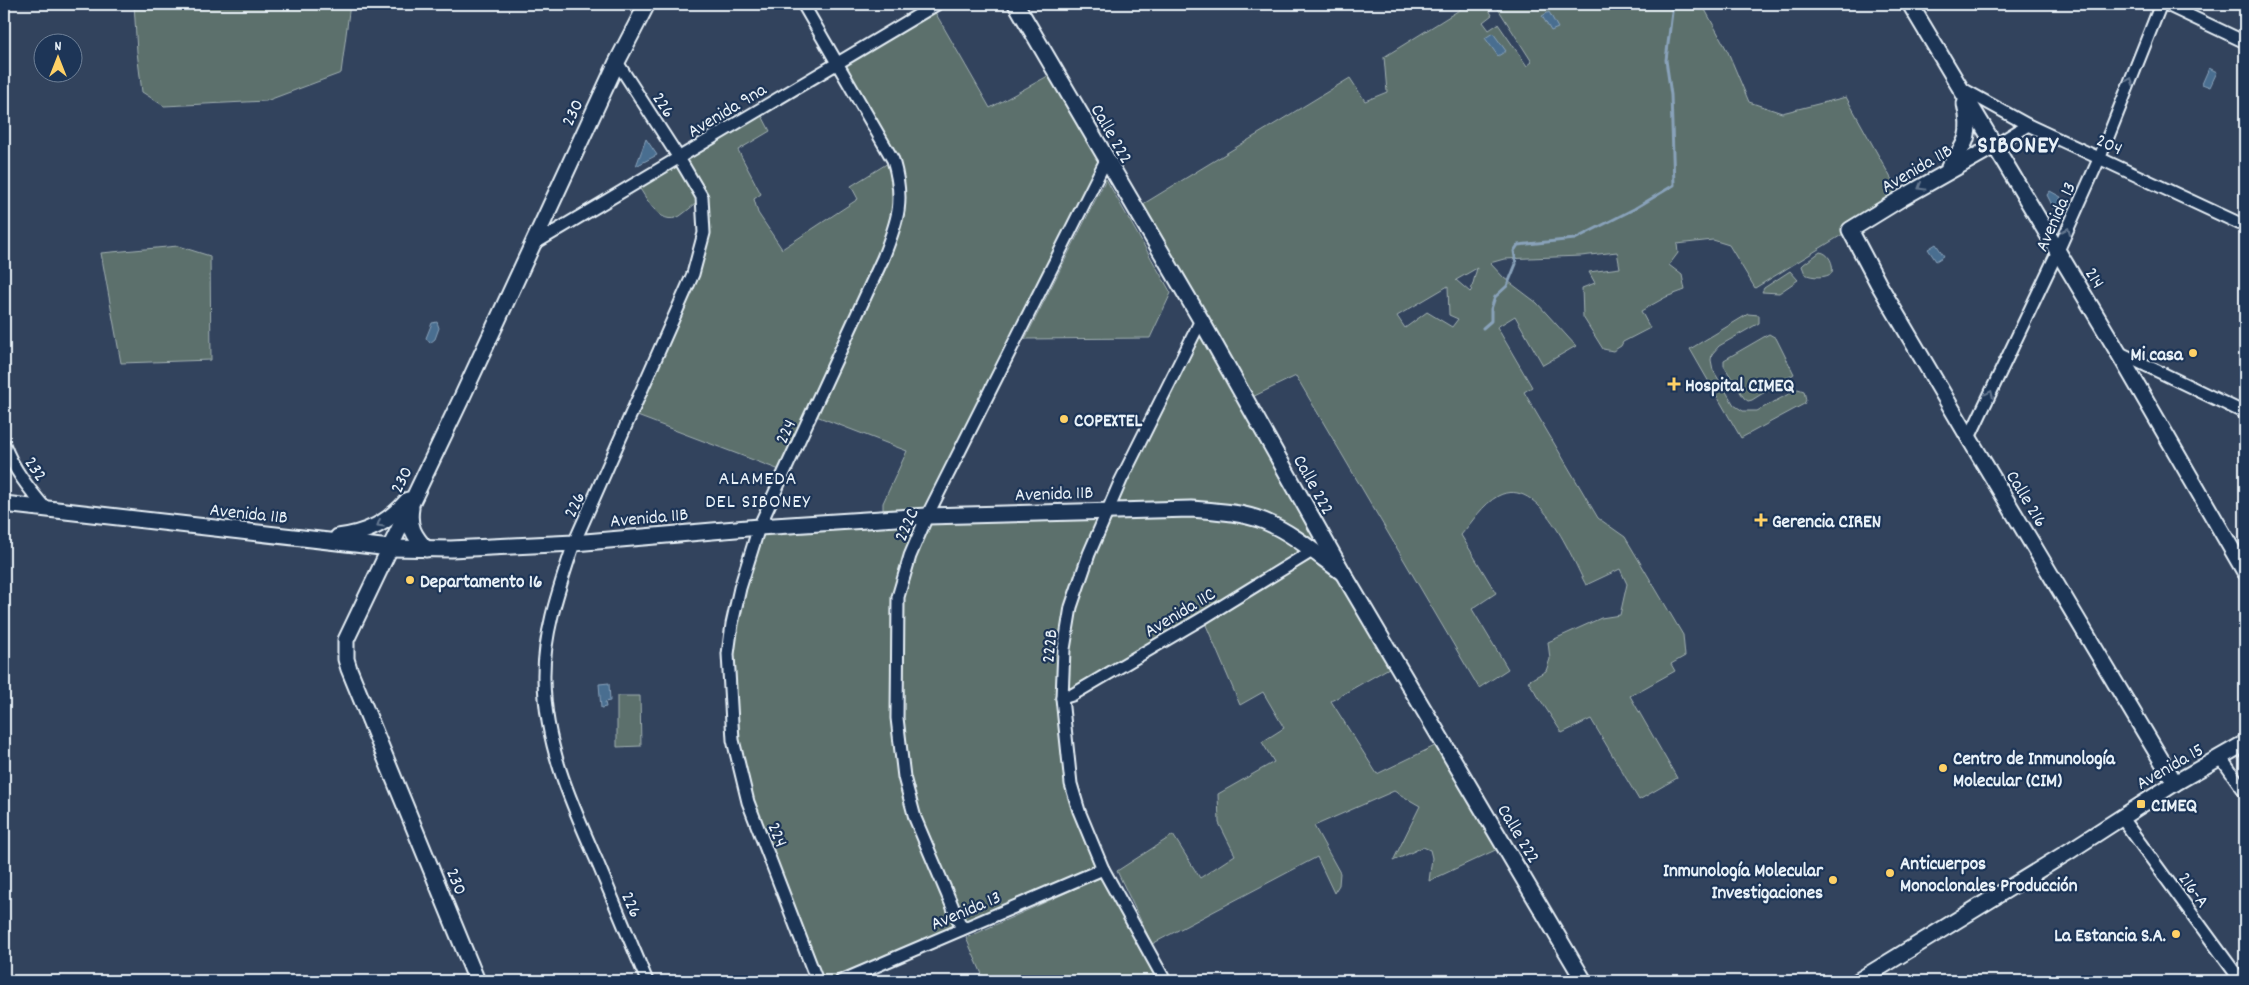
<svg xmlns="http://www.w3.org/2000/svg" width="2249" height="985" font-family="Dekko,sans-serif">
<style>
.green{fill:#5b706c;stroke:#a2b0b2;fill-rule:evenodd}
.water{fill:#496e90;stroke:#89a2ba}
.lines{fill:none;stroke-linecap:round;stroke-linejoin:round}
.stream{stroke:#89a2ba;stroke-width:3}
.street-casing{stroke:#e8f1f8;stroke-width:15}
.secondary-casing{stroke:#e8f1f8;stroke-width:19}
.street{stroke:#1d3557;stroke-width:11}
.secondary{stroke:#1d3557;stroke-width:15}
.oneway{stroke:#64778f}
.poi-dot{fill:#ffd166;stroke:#1d3557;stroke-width:2}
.labels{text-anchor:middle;stroke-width:4.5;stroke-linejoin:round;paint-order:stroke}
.street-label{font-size:19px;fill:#e8f1f8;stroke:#1d3557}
.poi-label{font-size:19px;font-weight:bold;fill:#e8f1f8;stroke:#1d3557;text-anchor:start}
.neighbourhood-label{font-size:20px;letter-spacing:1px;fill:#e8f1f8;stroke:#1d3557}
.district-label{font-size:24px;font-weight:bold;letter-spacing:1px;fill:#e8f1f8;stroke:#1d3557}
</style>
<rect width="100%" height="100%" fill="#32435d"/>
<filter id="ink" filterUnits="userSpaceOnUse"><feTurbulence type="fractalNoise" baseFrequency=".02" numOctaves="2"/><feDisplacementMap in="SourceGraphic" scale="10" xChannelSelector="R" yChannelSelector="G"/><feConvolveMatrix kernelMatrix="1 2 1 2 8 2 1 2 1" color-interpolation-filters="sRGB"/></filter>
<g filter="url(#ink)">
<!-- green -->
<g class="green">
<path d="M 134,4 L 350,4 L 341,73 L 266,101 L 164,106 L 142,92 L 137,52 Z"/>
<path d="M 1469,4 L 1486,4 L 1492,15 L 1483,22 L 1489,30 L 1498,24 L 1527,66 L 1532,62 L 1495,4 L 1702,4 L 1728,52 L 1749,102 L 1782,113 L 1846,97 L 1902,198 L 1755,288 L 1729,245 L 1713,240 L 1677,244 L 1678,253 L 1669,265 L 1682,275 L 1685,290 L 1666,297 L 1641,311 L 1650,328 L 1623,342 L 1621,346 L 1613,351 L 1603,349 L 1583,317 L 1582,288 L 1595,283 L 1589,272 L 1620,268 L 1617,252 L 1581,256 L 1504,259 L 1490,263 L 1504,278 L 1537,303 L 1576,346 L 1543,365 L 1515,316 L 1497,327 L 1532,387 L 1524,392 L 1598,518 L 1625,537 L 1683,635 L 1685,656 L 1671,664 L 1675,671 L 1630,696 L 1677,778 L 1639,800 L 1591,719 L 1562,733 L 1528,681 L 1546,671 L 1550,659 L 1548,642 L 1601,618 L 1620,615 L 1627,584 L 1620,569 L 1586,585 C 1572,559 1540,474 1498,496 C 1483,504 1472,522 1461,535 L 1496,593 L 1472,609 L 1508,669 L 1479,688 L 1296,376 L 1246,400 L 1396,664 L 1331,701 L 1377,774 L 1443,742 L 1504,846 L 1429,881 L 1432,858 L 1430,850 L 1423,847 L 1393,861 L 1420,806 L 1394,791 L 1314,826 L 1340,873 L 1339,885 L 1334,893 L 1317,857 L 1152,944 L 1117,871 L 1173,835 L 1200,878 L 1235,855 L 1219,823 L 1218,794 L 1274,762 L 1262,742 L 1284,728 L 1263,692 L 1240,705 L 1203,618 L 1062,698 L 1068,760 L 1103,869 L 841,981 L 817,981 L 767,850 L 733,740 L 728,654 L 759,527 L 883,519 L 883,503 L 907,451 L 811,414 L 785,472 L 632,414 L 704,233 L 702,198 C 695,204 687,211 680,216 C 659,228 646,196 636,183 L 759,110 L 770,131 L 738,150 L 761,194 L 754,199 L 758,213 L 782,249 L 858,199 L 851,186 L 893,160 L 837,63 L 932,7 L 990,108 L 1055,72 L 1106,160 L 927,515 L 1109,510 L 1200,320 L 1135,209 L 1350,78 L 1365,101 L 1387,92 L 1384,57 ZM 1477,268 L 1471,291 L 1470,292 L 1456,280 ZM 1448,286 L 1449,315 L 1458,319 L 1452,327 L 1427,312 L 1405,328 L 1397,316 Z"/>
<path d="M 1106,179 L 1171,293 L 1150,338 L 1025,339 Z"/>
<path d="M 178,246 L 210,256 L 211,360 L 121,363 L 101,253 Z"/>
<path d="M 1820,252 C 1829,253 1834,264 1832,273 C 1826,278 1812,278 1805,274 L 1802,266 L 1804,264 Z"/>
<path d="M 1790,271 L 1798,280 L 1779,293 L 1762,292 L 1764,288 Z"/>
<path d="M 1748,314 L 1759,315 L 1759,323 L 1719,346 L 1712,354 L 1711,360 L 1713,370 L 1734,405 L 1743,411 L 1757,411 L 1798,389 L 1804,391 L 1806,400 L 1804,404 L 1741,438 L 1690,349 Z"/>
<path d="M 1769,334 L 1776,338 L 1794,374 L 1752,400 L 1748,401 L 1744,398 L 1724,366 L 1724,360 Z"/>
<path d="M 617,696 L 640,696 L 641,746 L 617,747 Z"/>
<path d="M 1101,877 L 1158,981 L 985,981 L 966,938 Z"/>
</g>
<!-- water -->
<g class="water">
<path d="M 1549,12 L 1558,28 L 1551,31 L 1542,16 Z"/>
<path d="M 1493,33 L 1506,51 L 1498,56 L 1485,38 Z"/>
<path d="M 2209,68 L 2217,72 L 2210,87 L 2202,84 Z"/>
<path d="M 646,139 L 657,155 L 636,166 Z"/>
<path d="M 2050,191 L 2061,197 L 2055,211 L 2047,195 Z"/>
<path d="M 1936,244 L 1944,256 L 1936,261 L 1928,249 Z"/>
<path d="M 437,322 L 439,328 L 435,339 L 430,343 L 426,338 L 432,323 Z"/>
<path d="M 609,683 L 610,701 L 605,702 L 606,707 L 601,708 L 599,684 Z"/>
</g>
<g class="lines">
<!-- stream -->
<path class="stream" d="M 1483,328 L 1491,321 L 1491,309 L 1495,297 L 1507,286 L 1516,264 L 1514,251 L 1518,245 L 1575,239 L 1634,209 L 1674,185 L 1671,95 L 1666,60 L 1673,4"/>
<defs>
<g id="street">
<path d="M 803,4 L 893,160 C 905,201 898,220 883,258 L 759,527 L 740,588 L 732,624 L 728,654 L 733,740 L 748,802 L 817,981"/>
<path d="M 2165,4 L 2245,42"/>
<path d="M 617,62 L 679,158 L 702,197 L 704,233 L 693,274 L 574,543 C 560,586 543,633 544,679 C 545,745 570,800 596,859 C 613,900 630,941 647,981"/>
<path d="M 1961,88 L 2028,125 L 2245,226"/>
<path d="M 1994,146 L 2028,125"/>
<path d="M 532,245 L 937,4"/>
<path d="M 2118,352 L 2245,413"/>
<path d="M 1969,438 L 2057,253 L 2100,157 L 2161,4"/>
<path d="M 4,444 C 13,469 29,489 46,509"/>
<path d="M 1062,698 L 1072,695 L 1203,618 L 1312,551"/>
<path d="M 2221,758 L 2245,792"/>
<path d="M 2121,817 L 2241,981"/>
<path d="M 962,929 L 915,818 L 904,777 L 897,718 L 898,597 L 910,556 L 927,516 L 1106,160"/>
<path d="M 841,981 L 1103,869"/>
<path d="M 1165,981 L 1103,869 L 1079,811 L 1071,784 L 1062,698 L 1064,649 L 1071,607 L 1089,554 L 1121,480 L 1201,320"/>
</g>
<g id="secondary">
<path d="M 1016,4 L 1201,320 L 1343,573 L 1584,981"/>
<path d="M 1910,4 L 2118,352 L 2245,572"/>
<path d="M 1994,146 L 1902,198 L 1850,230 L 1878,283 L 1969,438 L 2175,783"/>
<path d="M 1949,167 C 1967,143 1972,134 1965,104"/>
<path d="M 4,504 L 390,548 L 451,549 L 574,543 L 759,527 L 927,516 L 1191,509 C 1215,511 1241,512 1264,521 C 1293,533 1318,555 1343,573"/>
<path d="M 411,508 C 408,526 414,536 426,549"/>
<path d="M 338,537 C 367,533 388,523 408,500"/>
<path d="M 477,981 L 349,669 L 346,659 L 346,640 L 463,395 L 617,62 L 647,4"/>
<path d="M 1858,981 L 2068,852 L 2175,783 L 2245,743"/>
</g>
</defs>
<!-- street casing -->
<use href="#street" class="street-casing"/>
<!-- secondary casing -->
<use href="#secondary" class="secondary-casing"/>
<!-- street -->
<use href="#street" class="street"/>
<!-- secondary -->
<use href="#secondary" class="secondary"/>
</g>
<!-- one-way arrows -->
<defs><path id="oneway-chevron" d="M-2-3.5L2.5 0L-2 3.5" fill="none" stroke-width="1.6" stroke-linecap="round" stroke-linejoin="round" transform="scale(1.25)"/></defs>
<g class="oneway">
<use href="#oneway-chevron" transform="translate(2130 81) rotate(-68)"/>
<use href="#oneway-chevron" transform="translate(1921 187) rotate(150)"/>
<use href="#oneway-chevron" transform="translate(2067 231) rotate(-66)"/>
<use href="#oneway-chevron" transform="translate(1990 394) rotate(-65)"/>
<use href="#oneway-chevron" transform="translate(380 524) rotate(149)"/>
</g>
</g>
<!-- markers -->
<g class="poi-dot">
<circle cx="2193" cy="353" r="5"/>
<path d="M1671.5 376.5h5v5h5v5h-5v5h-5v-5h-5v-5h5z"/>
<circle cx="1064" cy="419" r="5"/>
<path d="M1758.5 512.5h5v5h5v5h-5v5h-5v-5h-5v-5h5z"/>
<circle cx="410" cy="580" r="5"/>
<circle cx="1943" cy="768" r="5"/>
<rect x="2136" y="799" width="10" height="10" rx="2.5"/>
<circle cx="1890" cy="873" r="5"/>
<circle cx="1833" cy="880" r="5"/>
<circle cx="2176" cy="934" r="5"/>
</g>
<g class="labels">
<!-- street labels -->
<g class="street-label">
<text transform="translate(665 104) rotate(57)" y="7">226</text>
<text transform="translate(726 109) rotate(-31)" y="7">Avenida 9na</text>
<text transform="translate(571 112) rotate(-65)" y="7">230</text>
<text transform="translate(1113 133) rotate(60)" y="7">Calle 222</text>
<text transform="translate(2110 143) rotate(25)" y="7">204</text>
<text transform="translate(1916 167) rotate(-30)" y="7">Avenida 11B</text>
<text transform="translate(2054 216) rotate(-66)" y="7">Avenida 13</text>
<text transform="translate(2096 277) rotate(58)" y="7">214</text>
<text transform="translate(784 431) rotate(-65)" y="7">224</text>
<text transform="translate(37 468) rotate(56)" y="7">232</text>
<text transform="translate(400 479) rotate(-64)" y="7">230</text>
<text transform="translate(1315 484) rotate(61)" y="7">Calle 222</text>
<text transform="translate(1054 492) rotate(-2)" y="7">Avenida 11B</text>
<text transform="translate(2028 498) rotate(59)" y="7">Calle 216</text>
<text transform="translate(573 504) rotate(-65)" y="7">226</text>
<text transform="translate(249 512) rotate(6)" y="7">Avenida 11B</text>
<text transform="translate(649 516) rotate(-5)" y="7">Avenida 11B</text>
<text transform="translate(905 524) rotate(-66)" y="7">222C</text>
<text transform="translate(1179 611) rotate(-31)" y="7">Avenida 11C</text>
<text transform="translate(1048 646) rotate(-84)" y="7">222B</text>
<text transform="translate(2169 765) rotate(-30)" y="7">Avenida 15</text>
<text transform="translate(1520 833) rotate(59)" y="7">Calle 222</text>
<text transform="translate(779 834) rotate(68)" y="7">224</text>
<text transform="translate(458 881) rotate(68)" y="7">230</text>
<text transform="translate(2195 889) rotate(54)" y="7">216-A</text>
<text transform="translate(633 904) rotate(67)" y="7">226</text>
<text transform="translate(965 909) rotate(-23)" y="7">Avenida 13</text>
</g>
<!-- poi labels -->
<g class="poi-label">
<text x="2183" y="360" text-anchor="end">Mi casa</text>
<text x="1685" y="391">Hospital CIMEQ</text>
<text x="1074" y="426">COPEXTEL</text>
<text x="1772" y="527">Gerencia CIREN</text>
<text x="420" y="587">Departamento 16</text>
<text x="1953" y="764">Centro de Inmunología<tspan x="1953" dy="22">Molecular (CIM)</tspan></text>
<text x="2151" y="811">CIMEQ</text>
<text x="1900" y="869">Anticuerpos<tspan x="1900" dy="22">Monoclonales Producción</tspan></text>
<text x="1823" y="876" text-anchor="end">Inmunología Molecular<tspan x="1823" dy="22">Investigaciones</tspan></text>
<text x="2166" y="941" text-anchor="end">La Estancia S.A.</text>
</g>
<!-- neighbourhood labels -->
<g class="neighbourhood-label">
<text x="758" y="484">ALAMEDA<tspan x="758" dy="23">DEL SIBONEY</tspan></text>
</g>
<!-- district labels -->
<g class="district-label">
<text x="2018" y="152">SIBONEY</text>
</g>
</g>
<!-- margin -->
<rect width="2249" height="985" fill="none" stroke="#1d3557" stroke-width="20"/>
<rect x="10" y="10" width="2229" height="965" fill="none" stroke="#e8f1f8" stroke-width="2" filter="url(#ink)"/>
<!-- north arrow -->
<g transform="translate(58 58)"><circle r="24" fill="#1d3557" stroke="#6e8097"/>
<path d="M0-4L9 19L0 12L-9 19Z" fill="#ffd166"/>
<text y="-8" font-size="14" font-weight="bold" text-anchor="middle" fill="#e8f1f8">N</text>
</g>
</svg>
